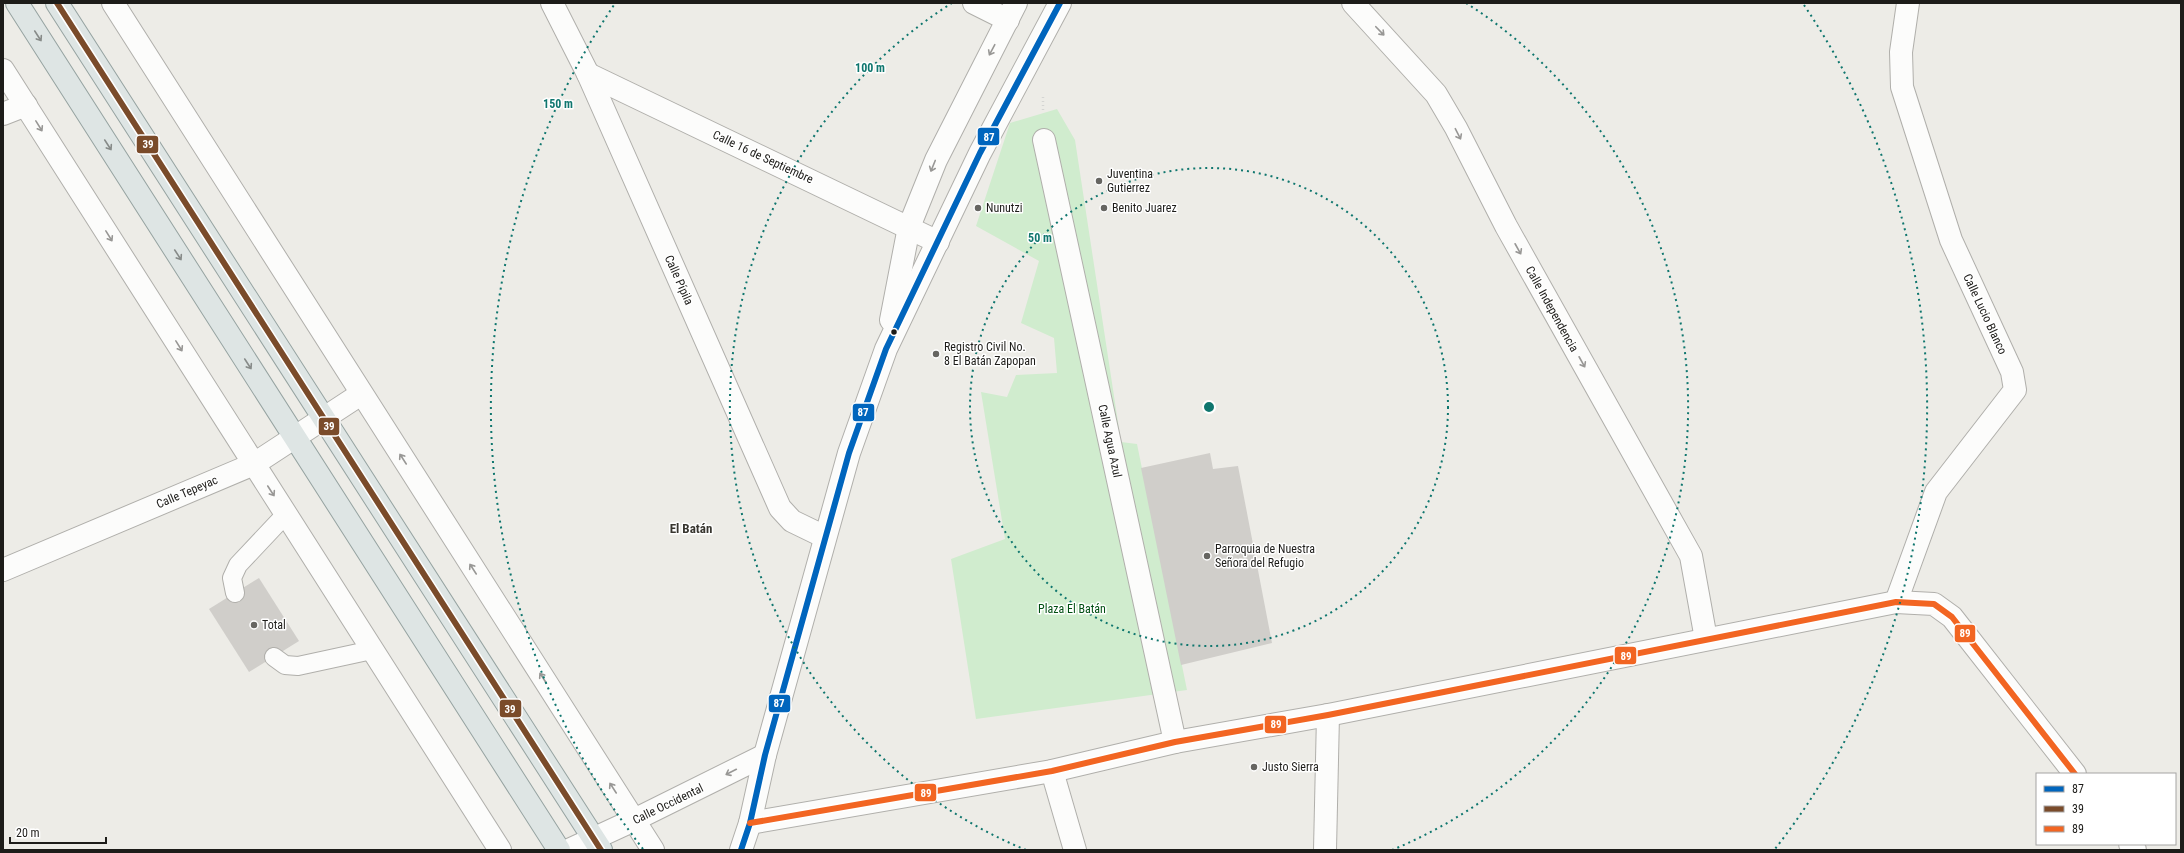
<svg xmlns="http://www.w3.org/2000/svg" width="2184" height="853" font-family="'Roboto Condensed',sans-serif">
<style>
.green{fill:#d0ecce}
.building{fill:#d0ceca}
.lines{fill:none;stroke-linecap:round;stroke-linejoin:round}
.service-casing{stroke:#b0afab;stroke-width:20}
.pedestrian-casing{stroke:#b0afab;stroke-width:24}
.minor-casing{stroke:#b0afab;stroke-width:24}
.tertiary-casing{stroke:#b0afab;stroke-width:24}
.primary-casing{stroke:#96a3a1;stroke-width:24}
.path{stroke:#d5d5d3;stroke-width:2.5;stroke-dasharray:1 3;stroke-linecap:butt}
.service{stroke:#fcfcfb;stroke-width:18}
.pedestrian{stroke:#fcfcfb;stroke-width:22}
.minor{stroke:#fcfcfb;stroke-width:22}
.tertiary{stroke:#fcfcfb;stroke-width:22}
.primary{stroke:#dee5e4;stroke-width:22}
.bus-1-casing{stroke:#fff;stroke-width:9}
.bus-2-casing{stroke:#fff;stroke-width:9}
.bus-3-casing{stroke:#fff;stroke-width:9}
.bus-1{stroke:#0065bd;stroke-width:6}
.bus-2{stroke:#7a4b2a;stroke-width:6}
.bus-3{stroke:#f26522;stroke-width:6}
.oneway{stroke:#989795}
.oneway2{stroke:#878b89}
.ring{fill:none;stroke:#0f766e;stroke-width:2;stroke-dasharray:2 4}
.poi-dot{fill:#666561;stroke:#fff;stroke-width:1.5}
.bus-dot{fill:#1d1c19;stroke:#fff;stroke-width:1.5}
.labels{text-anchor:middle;stroke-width:3;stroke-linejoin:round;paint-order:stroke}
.street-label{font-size:12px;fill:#1d1c19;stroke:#fff}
.poi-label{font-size:12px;fill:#1d1c19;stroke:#fff;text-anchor:start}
.park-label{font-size:12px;fill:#004f12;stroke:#fff}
.neighbourhood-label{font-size:13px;font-weight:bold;fill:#38362f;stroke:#fff}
.centre{fill:#0f766e;stroke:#fff;stroke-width:2}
.ring-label{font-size:12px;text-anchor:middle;font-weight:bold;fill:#0f766e;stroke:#fff;stroke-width:3;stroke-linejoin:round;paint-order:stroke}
.line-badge{stroke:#fff;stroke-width:1.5}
.badge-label{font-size:11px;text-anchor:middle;font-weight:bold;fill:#fff}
</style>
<rect width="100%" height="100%" fill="#edece7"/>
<!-- green -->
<path class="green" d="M 1057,109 L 1075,140 L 1121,442 L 1137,444 L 1187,690 L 976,719 L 951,559 L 1005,539 L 981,392 L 1007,397 L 1016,375 L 1057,373 L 1054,338 L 1021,323 L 1039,261 L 976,226 L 1010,123 Z"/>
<!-- building -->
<g class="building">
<path d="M 1210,453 L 1213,469 L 1238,466 L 1272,643 L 1181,665 L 1141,468 Z"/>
<path d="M 259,578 L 299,641 L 249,672 L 209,609 Z"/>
</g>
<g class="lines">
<defs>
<g id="service">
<path d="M 235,593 L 232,578 L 238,565 L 286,514"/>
<path d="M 274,657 L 285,665 L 298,666 L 372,650"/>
</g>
<path id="pedestrian" d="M 1044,140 L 1175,742"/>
<g id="minor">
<path d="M 552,3 L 588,74 L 780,508 L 792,521 L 825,537"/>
<path d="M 974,3 L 1008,20"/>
<path d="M 1353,3 L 1436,94 L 1456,128 L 1506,226 L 1691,556 L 1706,639"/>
<path d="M 588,74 L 938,242"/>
<path d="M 3,114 L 26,105"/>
<path d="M 3,570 L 254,464 L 361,394"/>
<path d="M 1896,602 L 1936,492 L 2015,390 L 2012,372 L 1951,240 L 1902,87 L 1901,52 L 1908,3"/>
<path d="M 1052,771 L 1075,850"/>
<path d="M 750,823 L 1052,771 L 1175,742 L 1328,715 L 1896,602 L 1934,604 L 1952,617 L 2075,774"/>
<path d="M 2130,844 L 2135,850"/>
<path d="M 569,850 L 634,820 L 765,755"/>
<path d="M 1325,850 L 1328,715"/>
</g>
<g id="tertiary">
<path d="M 113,3 L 653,850"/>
<path d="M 3,70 L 500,850"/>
<path d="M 891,320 L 909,227 L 936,160 L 1016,3"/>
<path d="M 741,850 L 750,823 L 765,755 L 849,453 L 886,349 L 980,153 L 1060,3"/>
</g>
<g id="primary">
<path d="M 17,3 L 559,850"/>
<path d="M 57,3 L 601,850"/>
</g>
</defs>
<!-- service casing -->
<use href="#service" class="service-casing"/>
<!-- pedestrian casing -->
<use href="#pedestrian" class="pedestrian-casing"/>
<!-- minor casing -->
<use href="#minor" class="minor-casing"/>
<!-- tertiary casing -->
<use href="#tertiary" class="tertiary-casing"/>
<!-- primary casing -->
<use href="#primary" class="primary-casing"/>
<!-- path -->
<path class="path" d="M 1043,97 L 1043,112"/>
<!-- service -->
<use href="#service" class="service"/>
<!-- pedestrian -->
<use href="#pedestrian" class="pedestrian"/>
<!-- minor -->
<use href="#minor" class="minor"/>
<!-- tertiary -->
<use href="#tertiary" class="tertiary"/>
<!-- primary -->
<use href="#primary" class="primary"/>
<defs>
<path id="bus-1" d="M 741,850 L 750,823 L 765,755 L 849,453 L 886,349 L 980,153 L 1060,3"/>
<path id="bus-2" d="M 57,3 L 601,850"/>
<path id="bus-3" d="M 750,823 L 1052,771 L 1175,742 L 1328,715 L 1896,602 L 1934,604 L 1952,617 L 2075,774"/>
</defs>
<!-- bus-1 casing -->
<use href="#bus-1" class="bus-1-casing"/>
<!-- bus-2 casing -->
<use href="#bus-2" class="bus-2-casing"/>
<!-- bus-3 casing -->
<use href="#bus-3" class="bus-3-casing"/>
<!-- bus-1 -->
<use href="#bus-1" class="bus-1"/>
<!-- bus-2 -->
<use href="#bus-2" class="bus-2"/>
<!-- bus-3 -->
<use href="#bus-3" class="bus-3"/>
</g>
<!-- one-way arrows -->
<defs><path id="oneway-shaft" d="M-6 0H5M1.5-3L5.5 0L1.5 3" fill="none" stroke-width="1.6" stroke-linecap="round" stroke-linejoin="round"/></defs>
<g class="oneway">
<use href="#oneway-shaft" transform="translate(1380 31) rotate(46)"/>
<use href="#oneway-shaft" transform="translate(992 50) rotate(118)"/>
<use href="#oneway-shaft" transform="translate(39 126) rotate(58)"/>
<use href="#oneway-shaft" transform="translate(1458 134) rotate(63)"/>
<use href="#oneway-shaft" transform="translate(933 166) rotate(112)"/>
<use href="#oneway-shaft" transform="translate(109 236) rotate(58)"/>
<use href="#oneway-shaft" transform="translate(1518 249) rotate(61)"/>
<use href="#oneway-shaft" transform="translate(179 346) rotate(58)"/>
<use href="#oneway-shaft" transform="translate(1582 362) rotate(61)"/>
<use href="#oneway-shaft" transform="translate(403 459) rotate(-123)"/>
<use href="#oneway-shaft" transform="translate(271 491) rotate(57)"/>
<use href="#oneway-shaft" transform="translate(473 569) rotate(-123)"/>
<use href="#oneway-shaft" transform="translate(543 678) rotate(-123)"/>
<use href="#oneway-shaft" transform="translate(731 772) rotate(153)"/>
<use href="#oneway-shaft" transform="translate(613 788) rotate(-123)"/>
</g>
<g class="oneway2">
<use href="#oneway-shaft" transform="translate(38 36) rotate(57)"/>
<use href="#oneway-shaft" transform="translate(108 145) rotate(57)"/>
<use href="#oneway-shaft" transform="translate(178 255) rotate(57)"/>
<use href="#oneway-shaft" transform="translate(248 364) rotate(57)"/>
</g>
<!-- distance rings -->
<g class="ring">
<circle cx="1209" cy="407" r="239"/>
<path d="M1026 850A479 479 0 0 1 952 3M1466 3A479 479 0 0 1 1392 850"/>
<path d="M643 849A718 718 0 0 1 614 5M1804 5A718 718 0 0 1 1775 849"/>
</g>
<!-- markers -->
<g class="poi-dot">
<circle cx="1099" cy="181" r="4"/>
<circle cx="978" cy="208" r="4"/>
<circle cx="1104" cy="208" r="4"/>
<circle cx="936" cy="354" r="4"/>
<circle cx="1207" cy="556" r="4"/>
<circle cx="254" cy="625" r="4"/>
<circle cx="1254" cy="767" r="4"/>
</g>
<circle class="bus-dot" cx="894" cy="332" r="3.5"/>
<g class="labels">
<!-- street labels -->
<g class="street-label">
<text transform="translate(763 157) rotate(25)" y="4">Calle 16 de Septiembre</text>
<text transform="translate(679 280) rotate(66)" y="4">Calle Pípila</text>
<text transform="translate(1552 309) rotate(61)" y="4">Calle Independencia</text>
<text transform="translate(1985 314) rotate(65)" y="4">Calle Lucio Blanco</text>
<text transform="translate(1110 441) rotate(78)" y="4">Calle Agua Azul</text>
<text transform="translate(187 492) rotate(-23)" y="4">Calle Tepeyac</text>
<text transform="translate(668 804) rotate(-26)" y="4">Calle Occidental</text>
</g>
<!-- poi labels -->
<g class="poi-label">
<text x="1107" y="178">Juventina<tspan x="1107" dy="14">Gutierrez</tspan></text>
<text x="986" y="212">Nunutzi</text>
<text x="1112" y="212">Benito Juarez</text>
<text x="944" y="351">Registro Civil No.<tspan x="944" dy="14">8 El Batán Zapopan</tspan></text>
<text x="1215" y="553">Parroquia de Nuestra<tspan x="1215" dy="14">Señora del Refugio</tspan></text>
<text x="262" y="629">Total</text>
<text x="1262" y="771">Justo Sierra</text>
</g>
<!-- park labels -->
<g class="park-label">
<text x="1072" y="613">Plaza El Batán</text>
</g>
<!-- neighbourhood labels -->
<g class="neighbourhood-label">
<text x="691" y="533">El Batán</text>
</g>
</g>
<circle cx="1209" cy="407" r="6" class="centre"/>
<g class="ring-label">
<text x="870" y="72">100 m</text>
<text x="558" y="108">150 m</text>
<text x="1040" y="242">50 m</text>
</g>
<g class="line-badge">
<rect x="977" y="127" width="23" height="19" rx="4" fill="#0065bd"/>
<rect x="136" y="135" width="23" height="19" rx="4" fill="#7a4b2a"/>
<rect x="852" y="403" width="23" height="19" rx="4" fill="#0065bd"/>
<rect x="318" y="417" width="22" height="19" rx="4" fill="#7a4b2a"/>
<rect x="1954" y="624" width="22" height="19" rx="4" fill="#f26522"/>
<rect x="1614" y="646" width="23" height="19" rx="4" fill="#f26522"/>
<rect x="768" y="694" width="23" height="19" rx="4" fill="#0065bd"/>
<rect x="499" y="699" width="23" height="19" rx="4" fill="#7a4b2a"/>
<rect x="1264" y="715" width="23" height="19" rx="4" fill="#f26522"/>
<rect x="914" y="783" width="23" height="19" rx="4" fill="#f26522"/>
</g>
<g class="badge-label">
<text x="989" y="141">87</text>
<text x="148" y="148">39</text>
<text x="863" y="416">87</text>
<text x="329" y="430">39</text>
<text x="1965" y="637">89</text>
<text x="1626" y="660">89</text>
<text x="779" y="707">87</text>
<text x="510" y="713">39</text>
<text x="1276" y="728">89</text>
<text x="926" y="797">89</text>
</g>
<!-- border -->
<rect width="2184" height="853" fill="none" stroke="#1d1c19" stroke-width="8"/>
<!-- legend -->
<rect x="2036" y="773" width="140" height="72" fill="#ffffff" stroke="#a5a4a3"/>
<rect x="2044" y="786" width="20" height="6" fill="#0065bd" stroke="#a5a4a3"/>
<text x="2072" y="793" font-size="12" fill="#1d1c19">87</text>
<rect x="2044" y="806" width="20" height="6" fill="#7a4b2a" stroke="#a5a4a3"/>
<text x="2072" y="813" font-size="12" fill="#1d1c19">39</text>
<rect x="2044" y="826" width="20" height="6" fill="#f26522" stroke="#a5a4a3"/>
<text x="2072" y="833" font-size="12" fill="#1d1c19">89</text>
<!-- scale -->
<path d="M10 837v6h96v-6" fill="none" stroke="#1d1c19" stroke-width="2"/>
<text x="16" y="837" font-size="12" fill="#1d1c19" stroke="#ffffff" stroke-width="3" paint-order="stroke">20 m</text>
</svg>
